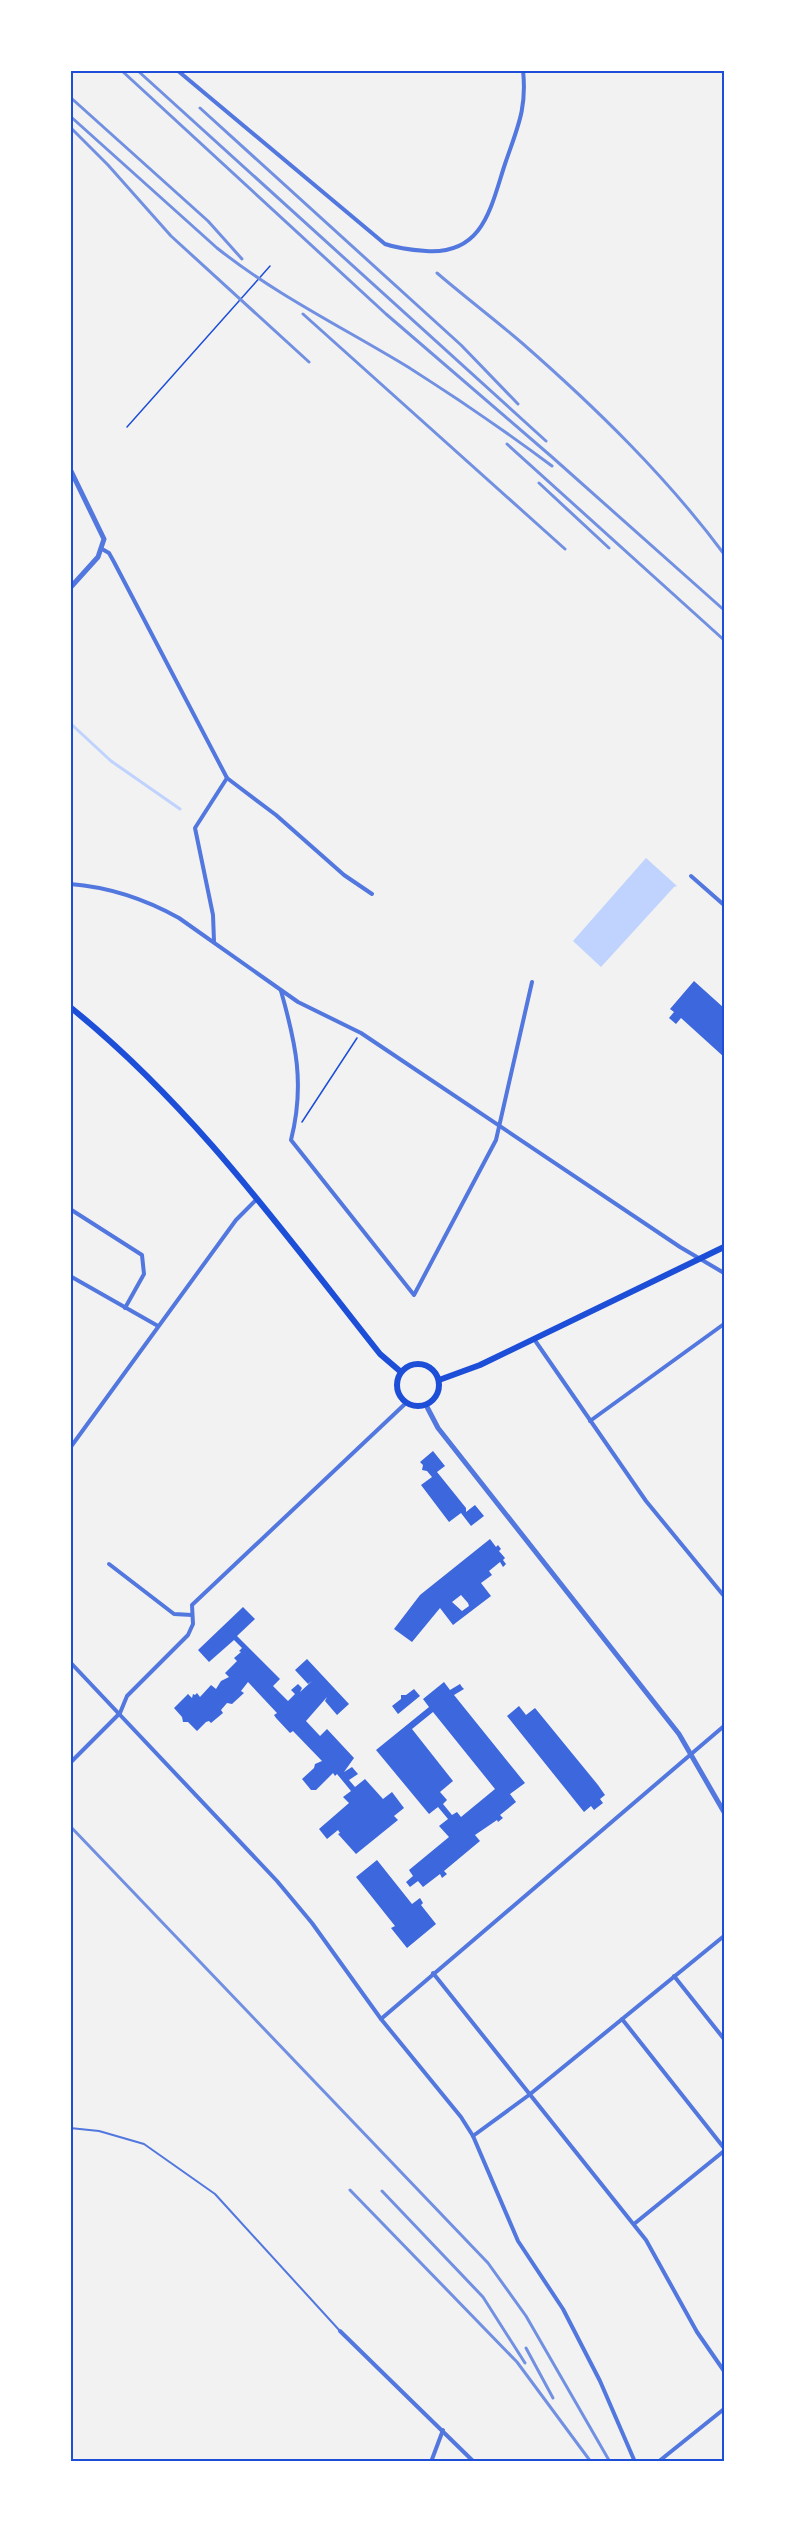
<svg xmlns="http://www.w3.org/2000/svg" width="795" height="2532" font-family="Figtree,sans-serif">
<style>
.water{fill:#bfd3fe}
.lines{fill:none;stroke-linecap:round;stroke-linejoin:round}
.stream{stroke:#bfd3fe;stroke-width:3}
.building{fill:#3d67dc;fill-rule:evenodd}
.path{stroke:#1d4ed8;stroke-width:1.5}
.service{stroke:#5277de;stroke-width:2}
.minor{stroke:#5277de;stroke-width:4}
.tertiary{stroke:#5277de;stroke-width:5}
.secondary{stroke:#1d4ed8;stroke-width:6}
.rail{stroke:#7290e2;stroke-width:3}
.neatline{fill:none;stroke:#1d4ed8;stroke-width:2}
</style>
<rect width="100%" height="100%" fill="#f2f2f2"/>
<!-- water -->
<path class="water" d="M 646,858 L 677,886 L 674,887 L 601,967 L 573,941 Z"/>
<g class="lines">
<!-- stream -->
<path class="stream" d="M 70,723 L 111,761 L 180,809"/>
</g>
<!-- building -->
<g class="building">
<path d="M 694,981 L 724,1008 L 724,1057 L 681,1018 L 676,1024 L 669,1018 L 674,1012 L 670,1009 Z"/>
<path d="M 433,1451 L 445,1466 L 437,1472 L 466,1508 L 466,1512 L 475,1505 L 484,1516 L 471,1526 L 461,1513 L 449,1522 L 421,1485 L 432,1477 L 427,1471 L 422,1470 L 423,1465 L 420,1462 Z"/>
<path d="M 490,1539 L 496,1547 L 498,1545 L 501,1549 L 499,1551 L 505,1558 L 503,1560 L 506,1564 L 503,1567 L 500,1562 L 489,1571 L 492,1575 L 481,1583 L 491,1596 L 453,1625 L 440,1608 L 412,1642 L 394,1629 L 420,1595 ZM 461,1595 L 468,1603 L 469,1606 L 462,1611 L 452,1602 Z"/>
<path d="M 243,1607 L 255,1619 L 237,1636 L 280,1679 L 273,1686 L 288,1701 L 295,1694 L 291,1690 L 298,1684 L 302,1688 L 300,1692 L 312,1681 L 308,1684 L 295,1670 L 307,1659 L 349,1704 L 337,1715 L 325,1701 L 327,1697 L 306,1721 L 320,1736 L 327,1729 L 354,1758 L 344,1772 L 352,1767 L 358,1774 L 349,1780 L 355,1787 L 365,1779 L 383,1799 L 392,1792 L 404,1808 L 394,1816 L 398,1820 L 356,1854 L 338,1834 L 340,1833 L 338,1830 L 327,1839 L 319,1829 L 349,1803 L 343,1797 L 351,1791 L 337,1774 L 335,1776 L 333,1773 L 316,1790 L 311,1790 L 302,1779 L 314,1768 L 315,1764 L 322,1761 L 293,1731 L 290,1733 L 276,1718 L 274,1715 L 277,1713 L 248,1682 L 241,1691 L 244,1693 L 232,1704 L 227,1703 L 221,1710 L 223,1713 L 211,1723 L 209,1721 L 206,1722 L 197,1731 L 188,1722 L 183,1722 L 182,1717 L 174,1708 L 188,1694 L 192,1698 L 193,1694 L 195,1695 L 197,1693 L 200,1697 L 211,1685 L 216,1689 L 221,1681 L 229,1677 L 225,1673 L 237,1661 L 234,1658 L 241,1652 L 239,1651 L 242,1648 L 234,1640 L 209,1662 L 198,1650 Z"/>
<path d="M 444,1682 L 450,1690 L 460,1684 L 462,1687 L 464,1689 L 454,1695 L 525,1783 L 510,1794 L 516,1802 L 500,1815 L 503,1818 L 498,1822 L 497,1820 L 475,1835 L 480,1841 L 444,1871 L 447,1874 L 442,1878 L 440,1874 L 423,1887 L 418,1881 L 410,1887 L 406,1882 L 413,1876 L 409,1870 L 449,1837 L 439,1826 L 448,1819 L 438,1807 L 429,1814 L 376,1750 L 429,1707 L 423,1699 ZM 433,1712 L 495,1789 L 461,1817 L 457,1812 L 452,1815 L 443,1804 L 447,1800 L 440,1792 L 453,1781 L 412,1729 Z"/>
<path d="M 414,1689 L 420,1696 L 398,1714 L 392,1706 L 401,1699 L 401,1695 L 406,1695 Z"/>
<path d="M 519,1706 L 526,1715 L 535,1708 L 598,1785 L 605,1795 L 600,1799 L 603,1803 L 594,1810 L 591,1806 L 584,1812 L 507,1716 Z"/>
<path d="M 377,1860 L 412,1904 L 420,1898 L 423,1903 L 421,1905 L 436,1924 L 407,1948 L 391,1928 L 395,1926 L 356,1877 Z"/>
</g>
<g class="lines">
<!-- path -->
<g class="path">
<path d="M 127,427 L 270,266"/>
<path d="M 302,1122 L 357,1038"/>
</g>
<!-- service -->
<path class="service" d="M 70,2128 L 99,2131 L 144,2144 L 215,2194 L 340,2331"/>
<!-- minor -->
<g class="minor">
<path d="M 177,70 L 385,244 C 399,249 412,250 426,251 C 485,255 491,205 506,161 C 518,126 527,108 523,70"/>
<path d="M 102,549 L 109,553 L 114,562 L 227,778 L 276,815 L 344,875 L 372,894"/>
<path d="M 691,876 L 724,905"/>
<path d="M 70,884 C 109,887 145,899 179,918 L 298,1002 L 361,1033 L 680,1247 L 724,1273"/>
<path d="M 214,941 L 213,915 L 195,828 L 227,778"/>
<path d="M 281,991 C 296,1044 305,1085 291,1140 L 414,1295 L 496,1140 L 532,982"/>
<path d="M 70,1209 L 142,1255 L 144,1274 L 125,1308"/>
<path d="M 70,1276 L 158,1326"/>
<path d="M 534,1339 L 646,1501 L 724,1596"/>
<path d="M 590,1421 L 724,1324"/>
<path d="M 70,1448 L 236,1220 L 257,1199"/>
<path d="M 109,1564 L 174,1614 L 192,1615"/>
<path d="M 70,1662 L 277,1881 L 312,1923 L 381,2019 L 461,2117 L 473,2136 L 518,2241 L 563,2309 L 600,2381 L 635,2462"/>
<path d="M 70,1763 L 120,1713 L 127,1696 L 188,1635 L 193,1624 L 192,1605 L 406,1403"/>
<path d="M 433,1973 L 646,2240 L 697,2332 L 724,2371"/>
<path d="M 674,1976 L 724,2039"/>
<path d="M 381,2019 L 724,1726"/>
<path d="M 622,2019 L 724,2148"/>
<path d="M 473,2136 L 529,2095 L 724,1936"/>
<path d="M 634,2224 L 724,2151"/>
<path d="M 340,2331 L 474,2462"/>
<path d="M 431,2462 L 443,2430"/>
<path d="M 658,2462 L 724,2409"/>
</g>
<!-- tertiary -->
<g class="tertiary">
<path d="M 70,469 L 104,539 L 98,557 L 70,588"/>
<path d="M 426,1405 L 438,1428 L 679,1734 L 724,1812"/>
</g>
<!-- secondary -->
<g class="secondary">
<path d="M 70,1007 C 192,1105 284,1233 380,1354 L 401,1372"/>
<circle cx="418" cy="1385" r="21"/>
<path d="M 439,1380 L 480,1365 L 724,1247"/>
</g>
<!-- rail -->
<g class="rail">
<path d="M 121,70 L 386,314 L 552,457 L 724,610"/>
<path d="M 137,70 L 546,441"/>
<path d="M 70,97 L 208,221 L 242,259"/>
<path d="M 200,108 L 461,345 L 518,404"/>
<path d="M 70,116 L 217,248 C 276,295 344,328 408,367 C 457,398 505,431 552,466"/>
<path d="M 70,127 L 108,165 L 171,236 L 309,362"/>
<path d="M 437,273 C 465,297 494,319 522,343 C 595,407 666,476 724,554"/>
<path d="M 303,314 L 565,549"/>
<path d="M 507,444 L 724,640"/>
<path d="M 539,483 L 609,548"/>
<path d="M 70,1826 L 488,2263 L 526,2316 L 610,2462"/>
<path d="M 350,2190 L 517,2362 L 591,2462"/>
<path d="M 382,2191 L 483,2297 L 525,2363"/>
<path d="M 526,2348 L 553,2398"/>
</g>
</g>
<!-- border -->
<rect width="795" height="2532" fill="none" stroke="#ffffff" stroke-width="144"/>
<rect x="72" y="72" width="651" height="2388" class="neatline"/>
</svg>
